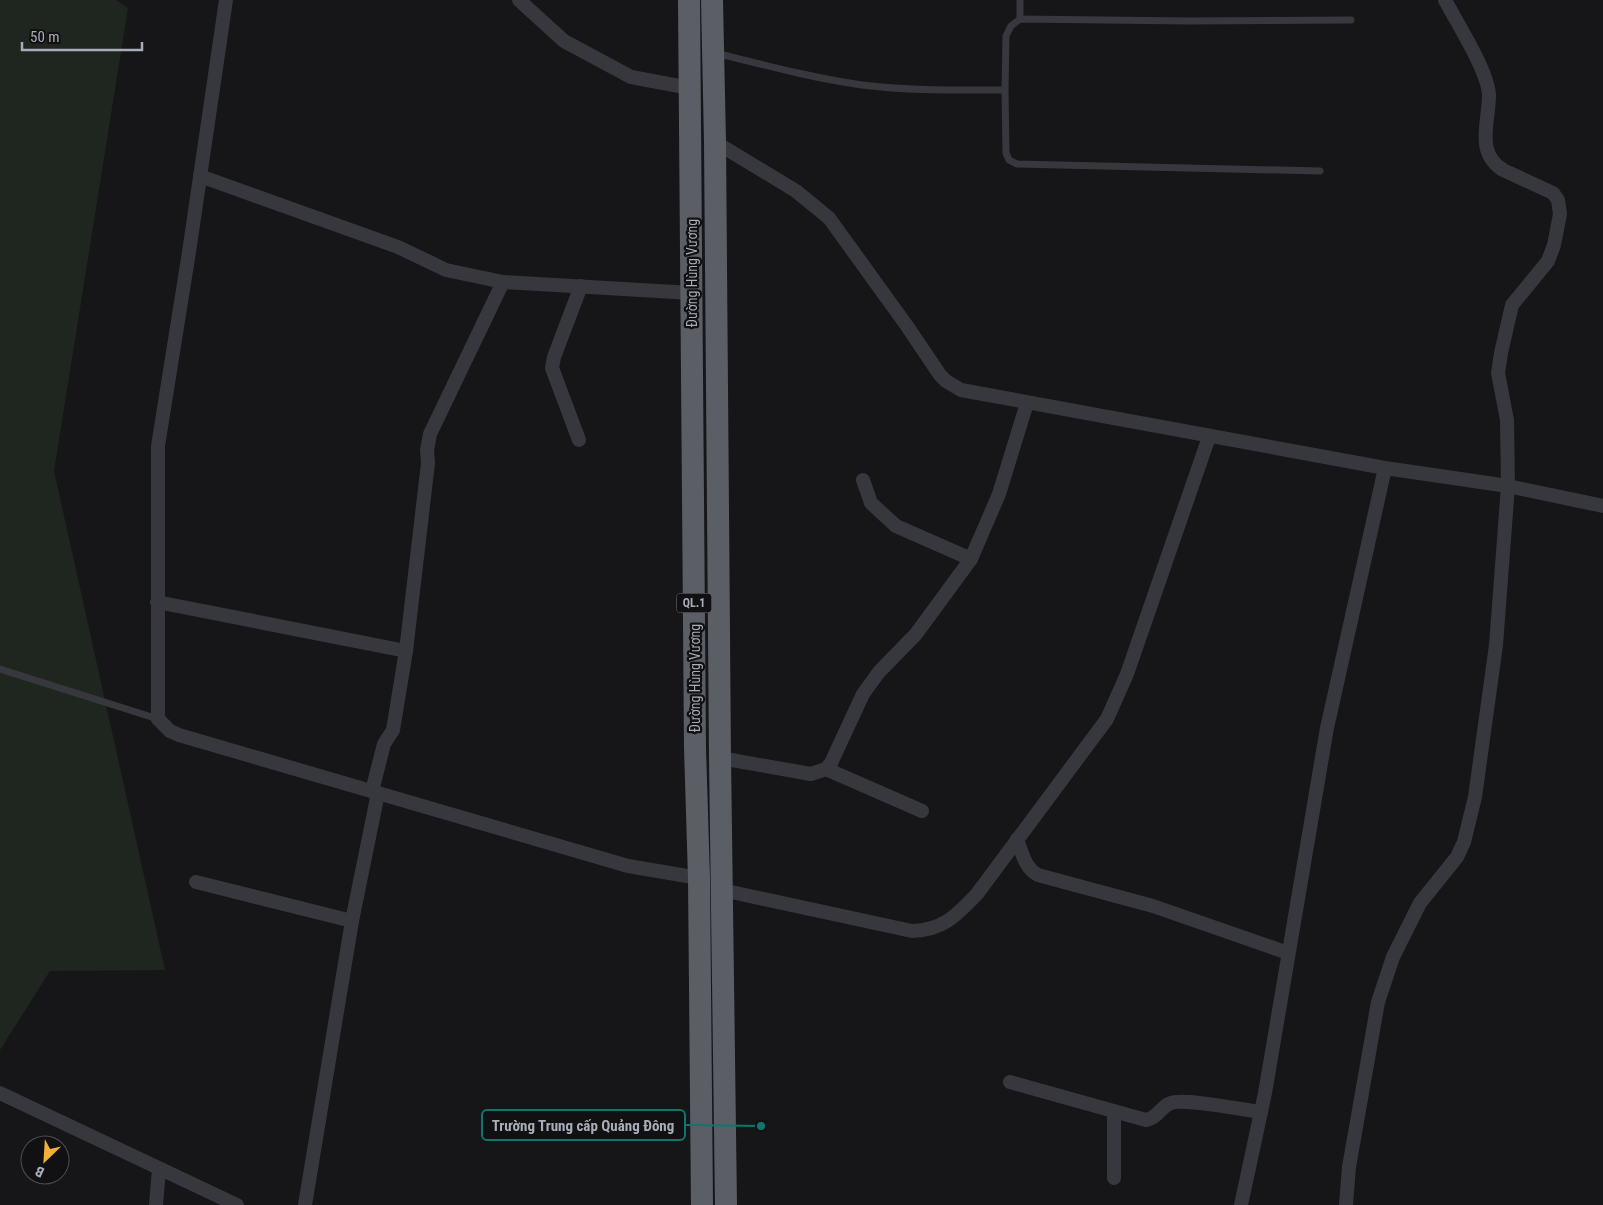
<svg xmlns="http://www.w3.org/2000/svg" width="1603" height="1205" font-family="'Roboto Condensed',sans-serif">
<style>
.green{fill:#1e261f}
.lines{fill:none;stroke-linecap:round;stroke-linejoin:round}
.service{stroke:#37383d;stroke-width:7}
.minor{stroke:#37383d;stroke-width:14}
.trunk{stroke:#5b5e65;stroke-width:22}
.labels{text-anchor:middle;stroke-width:4.5;stroke-linejoin:round;paint-order:stroke}
.shield{fill:#111113;stroke:#7b7e86;stroke-width:1}
.shield-label{font-size:12px;font-weight:bold;fill:#a8adb8}
.street-label{font-size:14px;fill:#a8adb8;stroke:#111113}
.leader{fill:none;stroke:#0f766e;stroke-width:2}
.callout-dot{fill:#0f766e;stroke:#111113;stroke-width:2}
.callout{fill:#111113;stroke:#0f766e;stroke-width:2}
.callout-label{font-size:15px;text-anchor:middle;font-weight:bold;fill:#a8adb8}
</style>
<rect width="100%" height="100%" fill="#161618"/>
<!-- green -->
<path class="green" d="M 0,0 L 116,0 L 128,8 L 54,471 L 165,970 L 50,971 L 0,1050 Z"/>
<g class="lines">
<!-- service -->
<g class="service">
<path d="M 1020,0 L 1020,19"/>
<path d="M 716,53 C 764,65 813,78 862,85 C 910,91 957,90 1005,90 L 1006,36 L 1011,26 L 1020,19 L 1189,21 L 1351,20"/>
<path d="M 1005,90 L 1006,153 L 1009,160 L 1017,164 L 1320,171"/>
<path d="M 0,669 L 158,719"/>
</g>
<!-- minor -->
<g class="minor">
<path d="M 226,0 L 189,252 L 158,446 L 158,719 L 170,731 L 179,735 L 628,866 L 699,878"/>
<path d="M 519,0 L 564,41 L 631,77 L 690,88"/>
<path d="M 715,142 L 796,191 L 829,218 L 907,326 L 940,375 L 946,381 L 961,390 L 1385,468 L 1508,486 L 1603,506"/>
<path d="M 200,176 L 398,247 L 446,270 L 503,282 L 692,293"/>
<path d="M 579,440 L 552,368 L 554,357 L 581,286"/>
<path d="M 863,480 L 871,503 L 896,526 L 971,559"/>
<path d="M 157,602 L 406,651"/>
<path d="M 720,758 L 811,774 L 826,769 L 831,763 L 863,694 L 879,672 L 916,634 L 971,559 L 999,494 L 1027,403"/>
<path d="M 826,769 L 922,811"/>
<path d="M 372,791 L 384,744 L 393,730 L 406,651 L 428,463 L 427,450 L 430,434 L 503,282"/>
<path d="M 1017,839 C 1022,853 1025,868 1038,875 L 1153,906 L 1288,953"/>
<path d="M 196,882 L 352,921"/>
<path d="M 722,890 L 912,931 C 943,930 956,916 977,894 L 1107,719 L 1127,674 L 1209,437"/>
<path d="M 1010,1082 L 1146,1120 C 1158,1118 1161,1106 1171,1103 C 1184,1098 1244,1110 1261,1112"/>
<path d="M 0,1093 L 237,1205"/>
<path d="M 1114,1178 L 1114,1112"/>
<path d="M 156,1205 L 159,1169"/>
<path d="M 305,1205 L 352,921 L 378,793"/>
<path d="M 1241,1205 L 1265,1093 L 1327,728 L 1385,468"/>
<path d="M 1346,1205 L 1349,1167 L 1378,1002 L 1393,957 L 1420,903 L 1457,857 L 1464,842 L 1475,797 L 1496,645 L 1508,486 L 1507,420 L 1498,373 L 1501,353 L 1512,305 L 1548,261 L 1554,245 L 1560,214 L 1558,200 L 1553,193 L 1503,170 C 1475,152 1489,123 1489,95 C 1488,71 1457,23 1445,0"/>
</g>
<!-- trunk -->
<g class="trunk">
<path d="M 689,0 L 695,748 L 699,878 L 702,1205"/>
<path d="M 712,0 L 715,142 L 720,758 L 726,1205"/>
</g>
</g>
<g class="labels">
<!-- shield labels -->
<rect class="shield" x="676.5" y="593.5" width="35" height="19" rx="4"/>
<g class="shield-label">
<text x="694" y="607">QL.1</text>
</g>
<!-- street labels -->
<g class="street-label">
<text transform="translate(692 273) rotate(-90)" y="5">Đường Hùng Vương</text>
<text transform="translate(695 678) rotate(-90)" y="5">Đường Hùng Vương</text>
</g>
</g>
<!-- callouts -->
<path class="leader" d="M761 1126L685 1125"/>
<circle class="callout-dot" cx="761" cy="1126" r="5"/>
<rect class="callout" x="482" y="1110" width="203" height="30" rx="5"/>
<g class="callout-label">
<text x="583" y="1131">Trường Trung cấp Quảng Đông</text>
</g>
<!-- north arrow -->
<g transform="translate(45 1160) rotate(205)"><circle r="24" fill="#111113" stroke="#4d4f55"/>
<path d="M0-4L9 19L0 12L-9 19Z" fill="#f2b134"/>
<text y="-8" font-size="14" font-weight="bold" text-anchor="middle" fill="#a8adb8">B</text>
</g>
<!-- scale -->
<path d="M22 42v8h120v-8" fill="none" stroke="#a8adb8" stroke-width="2.5"/>
<text x="30" y="42" font-size="15" fill="#a8adb8" stroke="#111113" stroke-width="4" paint-order="stroke">50 m</text>
</svg>
